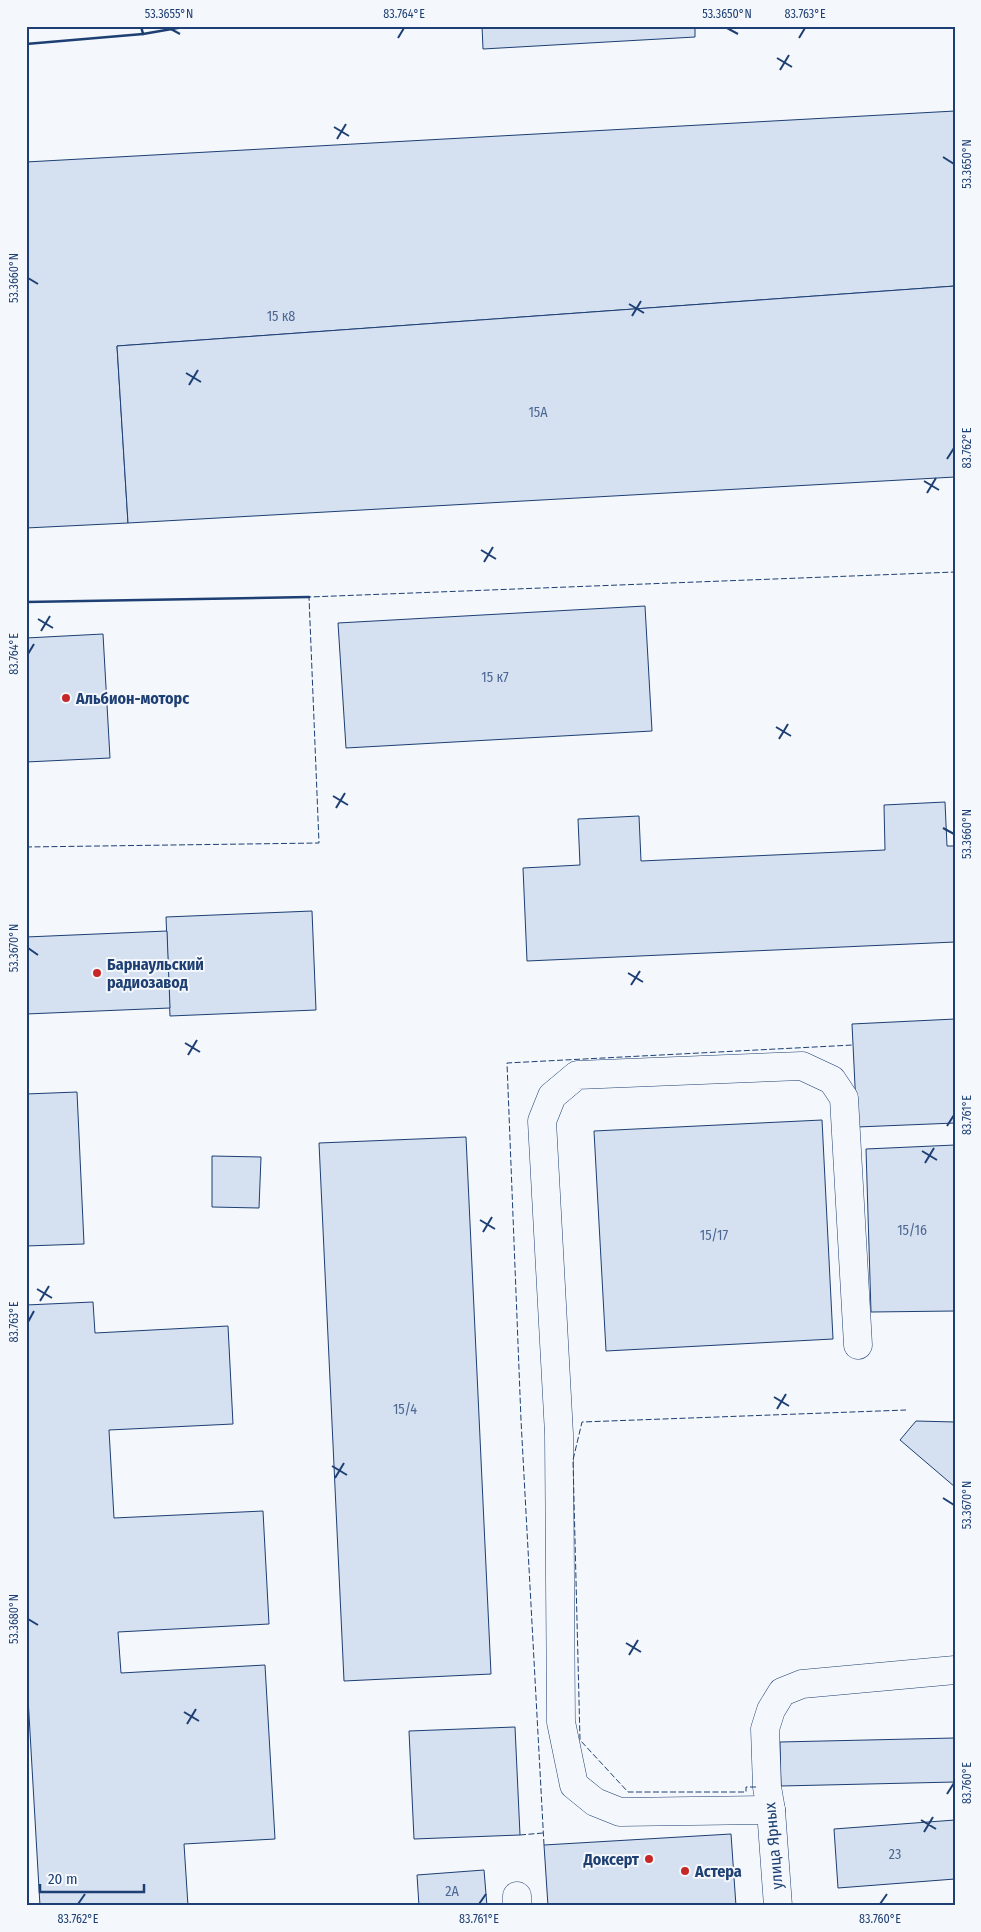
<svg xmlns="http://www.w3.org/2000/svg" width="981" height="1932" font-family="'Fira Sans Condensed',sans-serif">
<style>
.building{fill:#d5e0f0;stroke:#1d3f73}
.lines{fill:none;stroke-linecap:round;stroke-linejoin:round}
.minor-casing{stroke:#1d3f73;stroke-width:29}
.minor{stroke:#f4f7fb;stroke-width:28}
.fence{stroke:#1d3f73;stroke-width:1;stroke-dasharray:6 2.5;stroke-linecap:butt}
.wall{stroke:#1d3f73;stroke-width:2.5}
.ticks{fill:none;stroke:#1d3f73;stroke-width:2}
.poi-dot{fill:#c62828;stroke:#f4f7fb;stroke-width:2}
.labels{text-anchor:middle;stroke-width:4;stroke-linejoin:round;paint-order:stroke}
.number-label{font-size:14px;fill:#4b6792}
.poi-label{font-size:16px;font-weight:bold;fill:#1d3f73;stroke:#f4f7fb;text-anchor:start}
.street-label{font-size:16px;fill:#1d3f73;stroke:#f4f7fb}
.neatline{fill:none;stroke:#1d3f73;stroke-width:2}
.ticks-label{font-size:12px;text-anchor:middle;fill:#1d3f73}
</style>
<rect width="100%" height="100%" fill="#f4f7fb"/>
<!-- building -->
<g class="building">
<path d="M 482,26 L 695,26 L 695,37 L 483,49 Z"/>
<path d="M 955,111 L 955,286 L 117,346 L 128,523 L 26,528 L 26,162 Z"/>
<path d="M 955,286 L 955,477 L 128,523 L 117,346 Z"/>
<path d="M 645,606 L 652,731 L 346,748 L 338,623 Z"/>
<path d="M 103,634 L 110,758 L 26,762 L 26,638 Z"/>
<path d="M 945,802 L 947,846 L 955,846 L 955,942 L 527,961 L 523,868 L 580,865 L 578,819 L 639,816 L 641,861 L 885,850 L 884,805 Z"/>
<path d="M 312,911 L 316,1010 L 170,1016 L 166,917 Z"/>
<path d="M 167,931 L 170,1008 L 26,1014 L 26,937 Z"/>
<path d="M 955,1019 L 955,1123 L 857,1127 L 852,1024 Z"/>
<path d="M 77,1092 L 84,1244 L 26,1246 L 26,1094 Z"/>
<path d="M 822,1120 L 833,1339 L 606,1351 L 594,1131 Z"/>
<path d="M 466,1137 L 491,1674 L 344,1681 L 319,1143 Z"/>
<path d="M 955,1145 L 955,1311 L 871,1312 L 866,1149 Z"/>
<path d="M 212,1156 L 261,1157 L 259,1208 L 212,1207 Z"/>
<path d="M 93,1302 L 95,1333 L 228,1326 L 233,1424 L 109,1430 L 114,1518 L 263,1511 L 269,1624 L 118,1632 L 121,1673 L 265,1665 L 275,1839 L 184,1844 L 188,1906 L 40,1906 L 26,1663 L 26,1305 Z"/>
<path d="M 916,1421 L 955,1422 L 955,1487 L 900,1440 Z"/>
<path d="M 515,1727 L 520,1835 L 414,1839 L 409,1731 Z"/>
<path d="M 954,1738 L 955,1782 L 781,1786 L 780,1742 Z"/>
<path d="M 955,1820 L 955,1879 L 838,1888 L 834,1829 Z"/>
<path d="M 731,1834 L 736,1906 L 548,1906 L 544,1845 Z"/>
<path d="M 484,1870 L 487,1906 L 419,1906 L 417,1875 Z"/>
</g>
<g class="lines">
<defs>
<g id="minor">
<path d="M 771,1810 L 620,1812 L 595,1802 L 574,1785 L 561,1722 L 559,1434 L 542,1121 L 552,1096 L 577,1075 L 802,1066 L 832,1080 L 844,1098 L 858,1345"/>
<path d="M 517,1896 L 517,1906"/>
<path d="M 778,1906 L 771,1810 L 767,1787 L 765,1729 L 771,1710 L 782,1692 L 802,1684 L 955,1670"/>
</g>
</defs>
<!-- minor casing -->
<use href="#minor" class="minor-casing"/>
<!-- minor -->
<use href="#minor" class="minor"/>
<!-- fence -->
<g class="fence">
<path d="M 26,847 L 319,843 L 309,597 L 955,572"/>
<path d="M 756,1787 L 746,1787 L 746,1792 L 628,1792 L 580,1740 L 573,1460 L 582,1422 L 906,1410"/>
<path d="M 520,1835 L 543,1833"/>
<path d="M 544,1845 L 521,1420 L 507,1063 L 853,1045"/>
</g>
<!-- wall -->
<g class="wall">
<path d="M 141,26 L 143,34 L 189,26"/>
<path d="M 26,44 L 143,34"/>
<path d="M 26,602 L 309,597"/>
</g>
</g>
<!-- ticks -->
<path class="ticks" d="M 169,28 L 180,34M 727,28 L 738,34M 398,38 L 404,28M 799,38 L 805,28M 777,58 L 792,67M 780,70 L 789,55M 334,127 L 349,136M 337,139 L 346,124M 943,157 L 954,164M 28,278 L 38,284M 629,304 L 644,313M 632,316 L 641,301M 186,373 L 201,382M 189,385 L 198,370M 947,459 L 954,448M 924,481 L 939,490M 927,493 L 936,478M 481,550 L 496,559M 484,562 L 493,547M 38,619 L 53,628M 41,631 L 50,616M 28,654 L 34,644M 776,727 L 791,736M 779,739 L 788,724M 333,796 L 348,805M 336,808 L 345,793M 943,828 L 954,834M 28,948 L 38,955M 628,973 L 643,982M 631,985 L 640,971M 185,1043 L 200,1052M 188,1055 L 197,1040M 947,1126 L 954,1115M 922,1151 L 937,1160M 925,1163 L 934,1148M 480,1220 L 495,1229M 483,1232 L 492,1217M 37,1289 L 52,1298M 40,1301 L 49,1286M 28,1322 L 34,1311M 774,1397 L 789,1406M 777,1409 L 786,1394M 332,1466 L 347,1475M 335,1478 L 344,1463M 943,1498 L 954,1505M 28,1619 L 38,1625M 626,1643 L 641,1652M 629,1655 L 638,1640M 184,1712 L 199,1721M 187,1724 L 196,1709M 947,1794 L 954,1783M 921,1820 L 936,1829M 924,1832 L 933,1817M 78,1904 L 85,1894M 479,1904 L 486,1894M 880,1904 L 887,1894"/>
<!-- markers -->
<g class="poi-dot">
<circle cx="66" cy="698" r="5"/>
<circle cx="97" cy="973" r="5"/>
<circle cx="649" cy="1859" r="5"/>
<circle cx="685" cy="1871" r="5"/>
</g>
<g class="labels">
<!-- number labels -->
<g class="number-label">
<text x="281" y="321">15 к8</text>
<text x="538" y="417">15А</text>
<text x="495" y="682">15 к7</text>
<text x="912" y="1235">15/16</text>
<text x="714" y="1240">15/17</text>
<text x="405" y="1414">15/4</text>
<text x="895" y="1859">23</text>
<text x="452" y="1896">2А</text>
</g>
<!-- poi labels -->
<g class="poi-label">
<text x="76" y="704">Альбион-моторс</text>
<text x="107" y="970">Барнаульский<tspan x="107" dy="18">радиозавод</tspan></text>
<text x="639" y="1865" text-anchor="end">Доксерт</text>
<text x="695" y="1877">Астера</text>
</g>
<!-- street labels -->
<g class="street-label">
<text transform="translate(773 1846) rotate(-95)" y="6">улица Ярных</text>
</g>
</g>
<!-- border -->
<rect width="981" height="1932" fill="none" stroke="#f4f7fb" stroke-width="55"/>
<!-- scale -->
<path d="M40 1884v8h104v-8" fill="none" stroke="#1d3f73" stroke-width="2.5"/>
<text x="48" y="1884" font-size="15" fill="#1d3f73" stroke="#f4f7fb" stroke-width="4" paint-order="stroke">20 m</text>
<rect x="28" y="28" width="926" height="1876" class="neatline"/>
<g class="ticks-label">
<text x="169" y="18">53.3655°N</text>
<text x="404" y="18">83.764°E</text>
<text x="727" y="18">53.3650°N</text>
<text x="805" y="18">83.763°E</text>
<text transform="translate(967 164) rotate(-90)" y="4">53.3650°N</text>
<text transform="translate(14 278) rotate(-90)" y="4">53.3660°N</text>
<text transform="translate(967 448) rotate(-90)" y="4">83.762°E</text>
<text transform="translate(14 654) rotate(-90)" y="4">83.764°E</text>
<text transform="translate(967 834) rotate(-90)" y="4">53.3660°N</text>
<text transform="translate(14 948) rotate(-90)" y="4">53.3670°N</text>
<text transform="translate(967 1115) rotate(-90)" y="4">83.761°E</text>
<text transform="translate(14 1322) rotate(-90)" y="4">83.763°E</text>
<text transform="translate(967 1505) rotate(-90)" y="4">53.3670°N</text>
<text transform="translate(14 1619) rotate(-90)" y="4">53.3680°N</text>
<text transform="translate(967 1783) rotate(-90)" y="4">83.760°E</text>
<text x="78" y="1923">83.762°E</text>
<text x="479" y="1923">83.761°E</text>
<text x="880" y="1923">83.760°E</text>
</g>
</svg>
